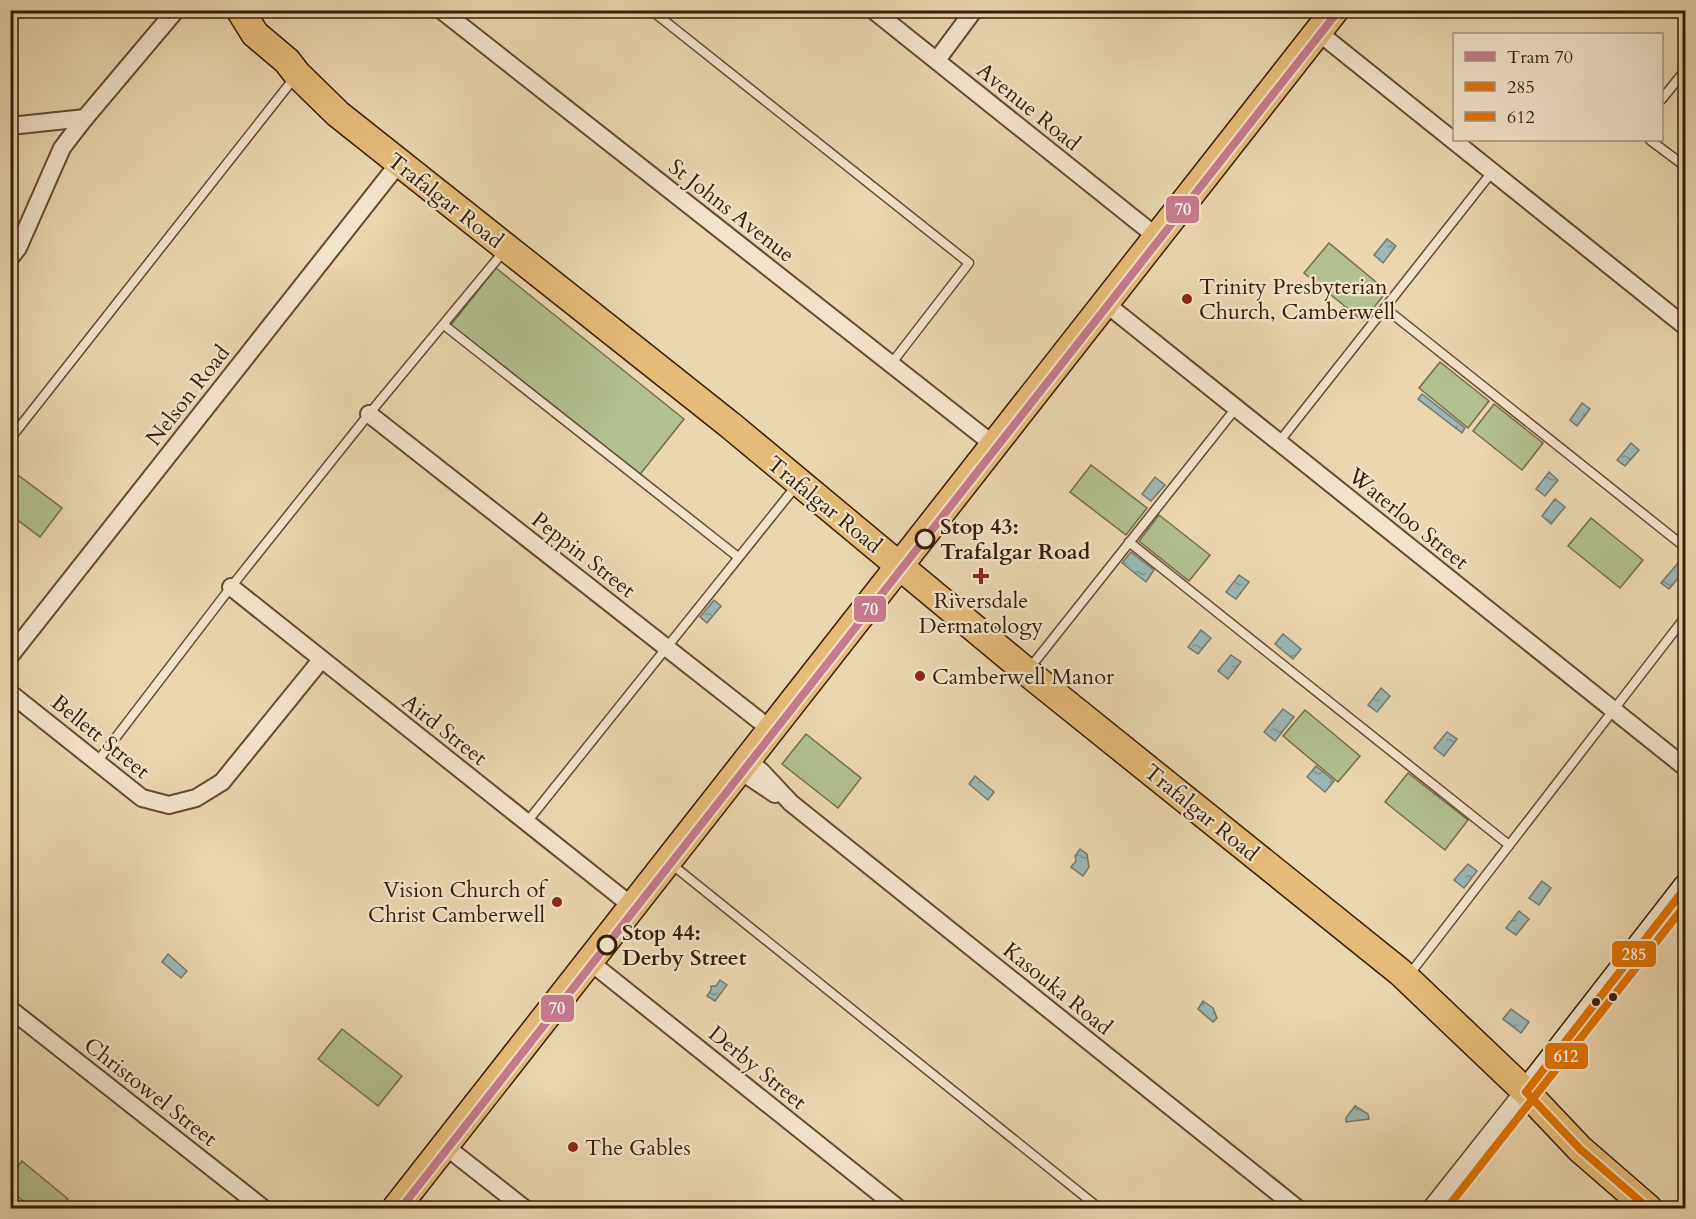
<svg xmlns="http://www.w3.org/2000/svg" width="1696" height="1219" font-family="Cardo,serif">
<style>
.park{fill:#b2bf8f;stroke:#756d4a;stroke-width:1.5}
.water{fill:url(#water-ripples);stroke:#74796f;stroke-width:1.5}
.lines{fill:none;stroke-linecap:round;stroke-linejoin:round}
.service-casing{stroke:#654a30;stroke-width:11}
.minor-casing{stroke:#654a30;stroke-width:20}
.tertiary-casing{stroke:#654a30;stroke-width:24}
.secondary-casing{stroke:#381b06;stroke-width:27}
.primary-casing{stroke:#381b06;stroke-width:30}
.service{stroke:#f2e4cb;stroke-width:8}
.minor{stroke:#f2e4cb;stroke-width:16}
.tertiary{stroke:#f2e4cb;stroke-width:21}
.secondary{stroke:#f2e4cb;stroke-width:24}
.primary{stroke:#e6bb78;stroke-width:27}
.tram{stroke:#381b06;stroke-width:1.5}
.bus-1-casing{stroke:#f2e4cb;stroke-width:12}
.bus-2-casing{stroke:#f2e4cb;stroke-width:12}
.bus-1{stroke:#e17301;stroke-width:8}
.bus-2{stroke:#e17301;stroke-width:8}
.tram-1-casing{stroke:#f2e4cb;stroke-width:12}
.tram-1{stroke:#c67b8e;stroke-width:8}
.poi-dot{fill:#8f2418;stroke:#f2e4cb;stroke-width:2}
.stop-dot{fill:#f2e4cb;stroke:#381b06;stroke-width:3}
.bus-dot{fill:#381b06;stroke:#f2e4cb;stroke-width:2}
.labels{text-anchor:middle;stroke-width:4.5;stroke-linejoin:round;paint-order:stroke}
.street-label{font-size:22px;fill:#381b06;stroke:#f2e4cb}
.poi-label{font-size:22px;fill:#381b06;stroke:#f2e4cb;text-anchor:start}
.stop-label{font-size:22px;font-weight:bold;fill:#381b06;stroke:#f2e4cb;text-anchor:start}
.line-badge{stroke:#f2e4cb;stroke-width:2}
.badge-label{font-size:16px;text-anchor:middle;font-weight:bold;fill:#fff}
</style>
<defs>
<pattern id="water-ripples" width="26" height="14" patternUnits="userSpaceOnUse" patternTransform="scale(1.5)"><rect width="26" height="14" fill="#9cb7b5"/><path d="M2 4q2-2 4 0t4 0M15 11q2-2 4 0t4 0" fill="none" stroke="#809491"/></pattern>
</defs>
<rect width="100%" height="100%" fill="#ebd6af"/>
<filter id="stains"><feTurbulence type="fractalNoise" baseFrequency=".00333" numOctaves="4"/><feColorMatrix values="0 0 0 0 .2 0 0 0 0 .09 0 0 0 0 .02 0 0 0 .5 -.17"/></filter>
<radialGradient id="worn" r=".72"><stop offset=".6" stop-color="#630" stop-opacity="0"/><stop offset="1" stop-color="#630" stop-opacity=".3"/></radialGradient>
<!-- park -->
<g class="park">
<path d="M 1329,243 L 1387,291 L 1363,321 L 1304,273 Z"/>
<path d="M 496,268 L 684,419 L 638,477 L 450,326 Z"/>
<path d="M 1440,362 L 1489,401 L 1468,428 L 1419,388 Z"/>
<path d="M 1494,404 L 1543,443 L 1522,470 L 1473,431 Z"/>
<path d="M 1091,465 L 1147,508 L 1126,535 L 1070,492 Z"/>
<path d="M 10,469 L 62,508 L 40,537 L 11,515 Z"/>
<path d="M 1159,515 L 1210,555 L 1189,581 L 1139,541 Z"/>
<path d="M 1591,518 L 1643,560 L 1620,588 L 1568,546 Z"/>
<path d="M 1305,710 L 1360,756 L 1338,782 L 1283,736 Z"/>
<path d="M 806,734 L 861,778 L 838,808 L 782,764 Z"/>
<path d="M 1408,773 L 1468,820 L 1445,850 L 1385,802 Z"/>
<path d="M 342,1029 L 402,1076 L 378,1106 L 318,1059 Z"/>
<path d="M 22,1161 L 68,1199 L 60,1208 L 32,1208 L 11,1191 L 11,1175 Z"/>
</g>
<!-- water -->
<g class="water">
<path d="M 1387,239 L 1396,246 L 1383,263 L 1374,255 Z"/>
<path d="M 1422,394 L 1465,428 L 1462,433 L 1418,399 Z"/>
<path d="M 1582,403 L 1590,409 L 1577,426 L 1570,420 Z"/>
<path d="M 1631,443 L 1639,450 L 1625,466 L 1617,460 Z"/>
<path d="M 1549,472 L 1558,480 L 1545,496 L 1536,489 Z"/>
<path d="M 1155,477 L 1165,485 L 1151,501 L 1142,494 Z"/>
<path d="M 1555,499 L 1565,507 L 1551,524 L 1542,516 Z"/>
<path d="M 1131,552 L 1154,570 L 1146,582 L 1122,563 Z"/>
<path d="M 1678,563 L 1685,570 L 1669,589 L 1661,583 Z"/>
<path d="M 1239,575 L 1249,582 L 1236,599 L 1226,592 Z"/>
<path d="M 714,600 L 721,606 L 707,623 L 700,617 Z"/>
<path d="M 1201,630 L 1211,638 L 1198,654 L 1188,647 Z"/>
<path d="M 1283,634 L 1301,649 L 1293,659 L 1275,644 Z"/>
<path d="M 1231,655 L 1241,662 L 1228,679 L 1218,671 Z"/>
<path d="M 1381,688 L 1390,696 L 1377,712 L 1368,705 Z"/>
<path d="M 1283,709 L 1294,717 L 1275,741 L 1264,732 Z"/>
<path d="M 1447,732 L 1457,739 L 1444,756 L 1434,748 Z"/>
<path d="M 1316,766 L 1334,781 L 1325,792 L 1307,777 Z"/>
<path d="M 975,776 L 994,792 L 988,800 L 969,784 Z"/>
<path d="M 1080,849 L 1087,854 L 1089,867 L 1083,876 L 1071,867 L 1076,861 L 1075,856 Z"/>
<path d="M 1468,864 L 1477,871 L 1464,888 L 1454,880 Z"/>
<path d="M 1542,881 L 1551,888 L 1539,905 L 1529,898 Z"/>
<path d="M 1519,911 L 1529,919 L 1516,935 L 1506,928 Z"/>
<path d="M 168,954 L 187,971 L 181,978 L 162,962 Z"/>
<path d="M 720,980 L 727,985 L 715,1001 L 707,996 L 711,990 L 711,986 L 716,986 Z"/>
<path d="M 1203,1001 L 1213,1008 L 1217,1018 L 1213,1022 L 1198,1009 Z"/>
<path d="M 1511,1009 L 1529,1022 L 1521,1033 L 1503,1019 Z"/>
<path d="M 1355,1106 L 1368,1114 L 1369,1119 L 1346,1122 L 1346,1118 Z"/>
</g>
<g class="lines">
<defs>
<g id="service">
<path d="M 651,10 L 969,263 L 891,364"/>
<path d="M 1662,99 L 1686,69"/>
<path d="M 1650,140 L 1686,167"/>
<path d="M 1385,308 L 1686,548"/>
<path d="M 444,325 L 738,557"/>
<path d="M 10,439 L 295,77"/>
<path d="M 1279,442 L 1492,172"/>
<path d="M 1129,542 L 1509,845"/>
<path d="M 1029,669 L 1236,408"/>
<path d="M 97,762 L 231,587 L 369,414 L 504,251"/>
<path d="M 527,822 L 796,486"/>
<path d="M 670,863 L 1099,1208"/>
<path d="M 1409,975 L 1686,616"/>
</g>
<g id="minor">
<path d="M 441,10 L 994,445"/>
<path d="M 873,10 L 1157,237"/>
<path d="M 1318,32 L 1686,327"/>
<path d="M 937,60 L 974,10"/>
<path d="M 10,126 L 85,118"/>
<path d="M 10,258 L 18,248 L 62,148 L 85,118 L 176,10"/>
<path d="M 1105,303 L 1686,768"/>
<path d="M 369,414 L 770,729"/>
<path d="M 231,587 L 632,906"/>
<path d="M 10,656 L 399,163"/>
<path d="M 10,693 L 142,798 L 169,805 L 196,798 L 222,782 L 321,660"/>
<path d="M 747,760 L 761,771 L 791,803 L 1297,1208"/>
<path d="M 739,770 L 775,794"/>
<path d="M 589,961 L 898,1208"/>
<path d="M 10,1009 L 263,1208"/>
<path d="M 445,1146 L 524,1208"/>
</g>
<path id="tertiary" d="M 1434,1208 L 1526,1092"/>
<path id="secondary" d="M 1526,1092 L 1686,886"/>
<g id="primary">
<path d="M 240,10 L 255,34 L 287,61 L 297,74 L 338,114 L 730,425 L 1027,672 L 1400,972 L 1526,1092 L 1580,1149 L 1648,1208"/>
<path d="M 396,1208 L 1335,10"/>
</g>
</defs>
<!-- service casing -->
<use href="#service" class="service-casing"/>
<!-- minor casing -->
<use href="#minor" class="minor-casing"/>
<!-- tertiary casing -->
<use href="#tertiary" class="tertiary-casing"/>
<!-- secondary casing -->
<use href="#secondary" class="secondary-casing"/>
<!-- primary casing -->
<use href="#primary" class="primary-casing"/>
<!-- service -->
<use href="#service" class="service"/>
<!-- minor -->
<use href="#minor" class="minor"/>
<!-- tertiary -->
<use href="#tertiary" class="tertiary"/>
<!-- secondary -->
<use href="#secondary" class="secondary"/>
<!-- primary -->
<use href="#primary" class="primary"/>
<!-- tram -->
<path class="tram" d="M 1336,15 L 1339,10"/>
<defs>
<g id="bus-1">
<path d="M 1526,1092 L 1686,887"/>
<path d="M 1526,1092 L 1580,1149 L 1648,1208"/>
</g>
<path id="bus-2" d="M 1447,1208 L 1686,904"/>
</defs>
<!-- bus-1 casing -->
<use href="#bus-1" class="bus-1-casing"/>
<!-- bus-2 casing -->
<use href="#bus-2" class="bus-2-casing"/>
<!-- bus-1 -->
<use href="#bus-1" class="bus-1"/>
<!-- bus-2 -->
<use href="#bus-2" class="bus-2"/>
<defs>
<path id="tram-1" d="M 401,1208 L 1339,10"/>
</defs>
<!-- tram-1 casing -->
<use href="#tram-1" class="tram-1-casing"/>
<!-- tram-1 -->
<use href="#tram-1" class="tram-1"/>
</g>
<!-- markers -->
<g class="poi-dot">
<circle cx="1187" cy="299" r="6"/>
<path d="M978 567h6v6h6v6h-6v6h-6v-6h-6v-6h6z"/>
<circle cx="920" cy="676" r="6"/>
<circle cx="557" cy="902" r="6"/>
<circle cx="573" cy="1147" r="6"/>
</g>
<g class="stop-dot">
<circle cx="925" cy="539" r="9"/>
<circle cx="607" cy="945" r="9"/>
</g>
<g class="bus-dot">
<circle cx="1613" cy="997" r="5"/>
<circle cx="1596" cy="1002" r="5"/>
</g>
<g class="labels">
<!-- street labels -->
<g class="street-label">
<text transform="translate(1029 106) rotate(39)" y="8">Avenue Road</text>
<text transform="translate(446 200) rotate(38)" y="8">Trafalgar Road</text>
<text transform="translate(732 210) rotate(38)" y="8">St Johns Avenue</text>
<text transform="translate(187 395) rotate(-52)" y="8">Nelson Road</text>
<text transform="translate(825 504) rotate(39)" y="8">Trafalgar Road</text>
<text transform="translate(1409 518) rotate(39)" y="8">Waterloo Street</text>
<text transform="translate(584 554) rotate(38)" y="8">Peppin Street</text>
<text transform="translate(445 729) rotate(38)" y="8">Aird Street</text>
<text transform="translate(101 736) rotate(39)" y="8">Bellett Street</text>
<text transform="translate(1202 812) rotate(39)" y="8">Trafalgar Road</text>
<text transform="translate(1058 988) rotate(39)" y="8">Kasouka Road</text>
<text transform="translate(758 1067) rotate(39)" y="8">Derby Street</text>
<text transform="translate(151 1091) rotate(38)" y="8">Christowel Street</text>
</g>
<!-- poi labels -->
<g class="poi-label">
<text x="1199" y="294">Trinity Presbyterian<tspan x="1199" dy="25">Church, Camberwell</tspan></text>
<text x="981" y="608" text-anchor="middle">Riversdale<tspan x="981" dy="25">Dermatology</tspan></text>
<text x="932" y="684">Camberwell Manor</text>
<text x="545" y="897" text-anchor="end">Vision Church of<tspan x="545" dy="25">Christ Camberwell</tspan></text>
<text x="585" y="1155">The Gables</text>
</g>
<!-- stop labels -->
<g class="stop-label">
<text x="940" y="534">Stop 43:<tspan x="940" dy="25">Trafalgar Road</tspan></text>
<text x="622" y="940">Stop 44:<tspan x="622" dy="25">Derby Street</tspan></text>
</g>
</g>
<g class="line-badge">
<rect x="1165" y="195" width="35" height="29" rx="6" fill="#c67b8e"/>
<rect x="853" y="595" width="34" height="28" rx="6" fill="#c67b8e"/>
<rect x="1611" y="940" width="46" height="28" rx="6" fill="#e17301"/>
<rect x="540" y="994" width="35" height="29" rx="6" fill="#c67b8e"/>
<rect x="1544" y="1042" width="45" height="28" rx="6" fill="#e17301"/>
</g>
<g class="badge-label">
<text x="1183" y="215">70</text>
<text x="870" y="615">70</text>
<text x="1634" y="960">285</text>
<text x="557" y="1014">70</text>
<text x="1566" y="1062">612</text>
</g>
<!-- margin -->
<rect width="1696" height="1219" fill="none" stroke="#ebd6af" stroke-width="36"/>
<rect x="12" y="12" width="1672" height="1195" fill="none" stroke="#381b06" stroke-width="3"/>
<rect x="18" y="18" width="1660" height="1183" fill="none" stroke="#381b06" stroke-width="1.5"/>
<!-- legend -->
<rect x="1453" y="33" width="210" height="108" fill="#f2e4cb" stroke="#a8947c" stroke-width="1.5"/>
<rect x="1465" y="52" width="30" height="9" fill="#c67b8e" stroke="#a8947c" stroke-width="1.5"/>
<text x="1507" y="63" font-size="18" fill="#381b06">Tram 70</text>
<rect x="1465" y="82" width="30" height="9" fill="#e17301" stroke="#a8947c" stroke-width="1.5"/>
<text x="1507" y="93" font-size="18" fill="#381b06">285</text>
<rect x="1465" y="112" width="30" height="9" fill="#e17301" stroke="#a8947c" stroke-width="1.5"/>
<text x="1507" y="123" font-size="18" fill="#381b06">612</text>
<rect width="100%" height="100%" filter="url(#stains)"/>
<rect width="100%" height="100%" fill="url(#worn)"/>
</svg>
